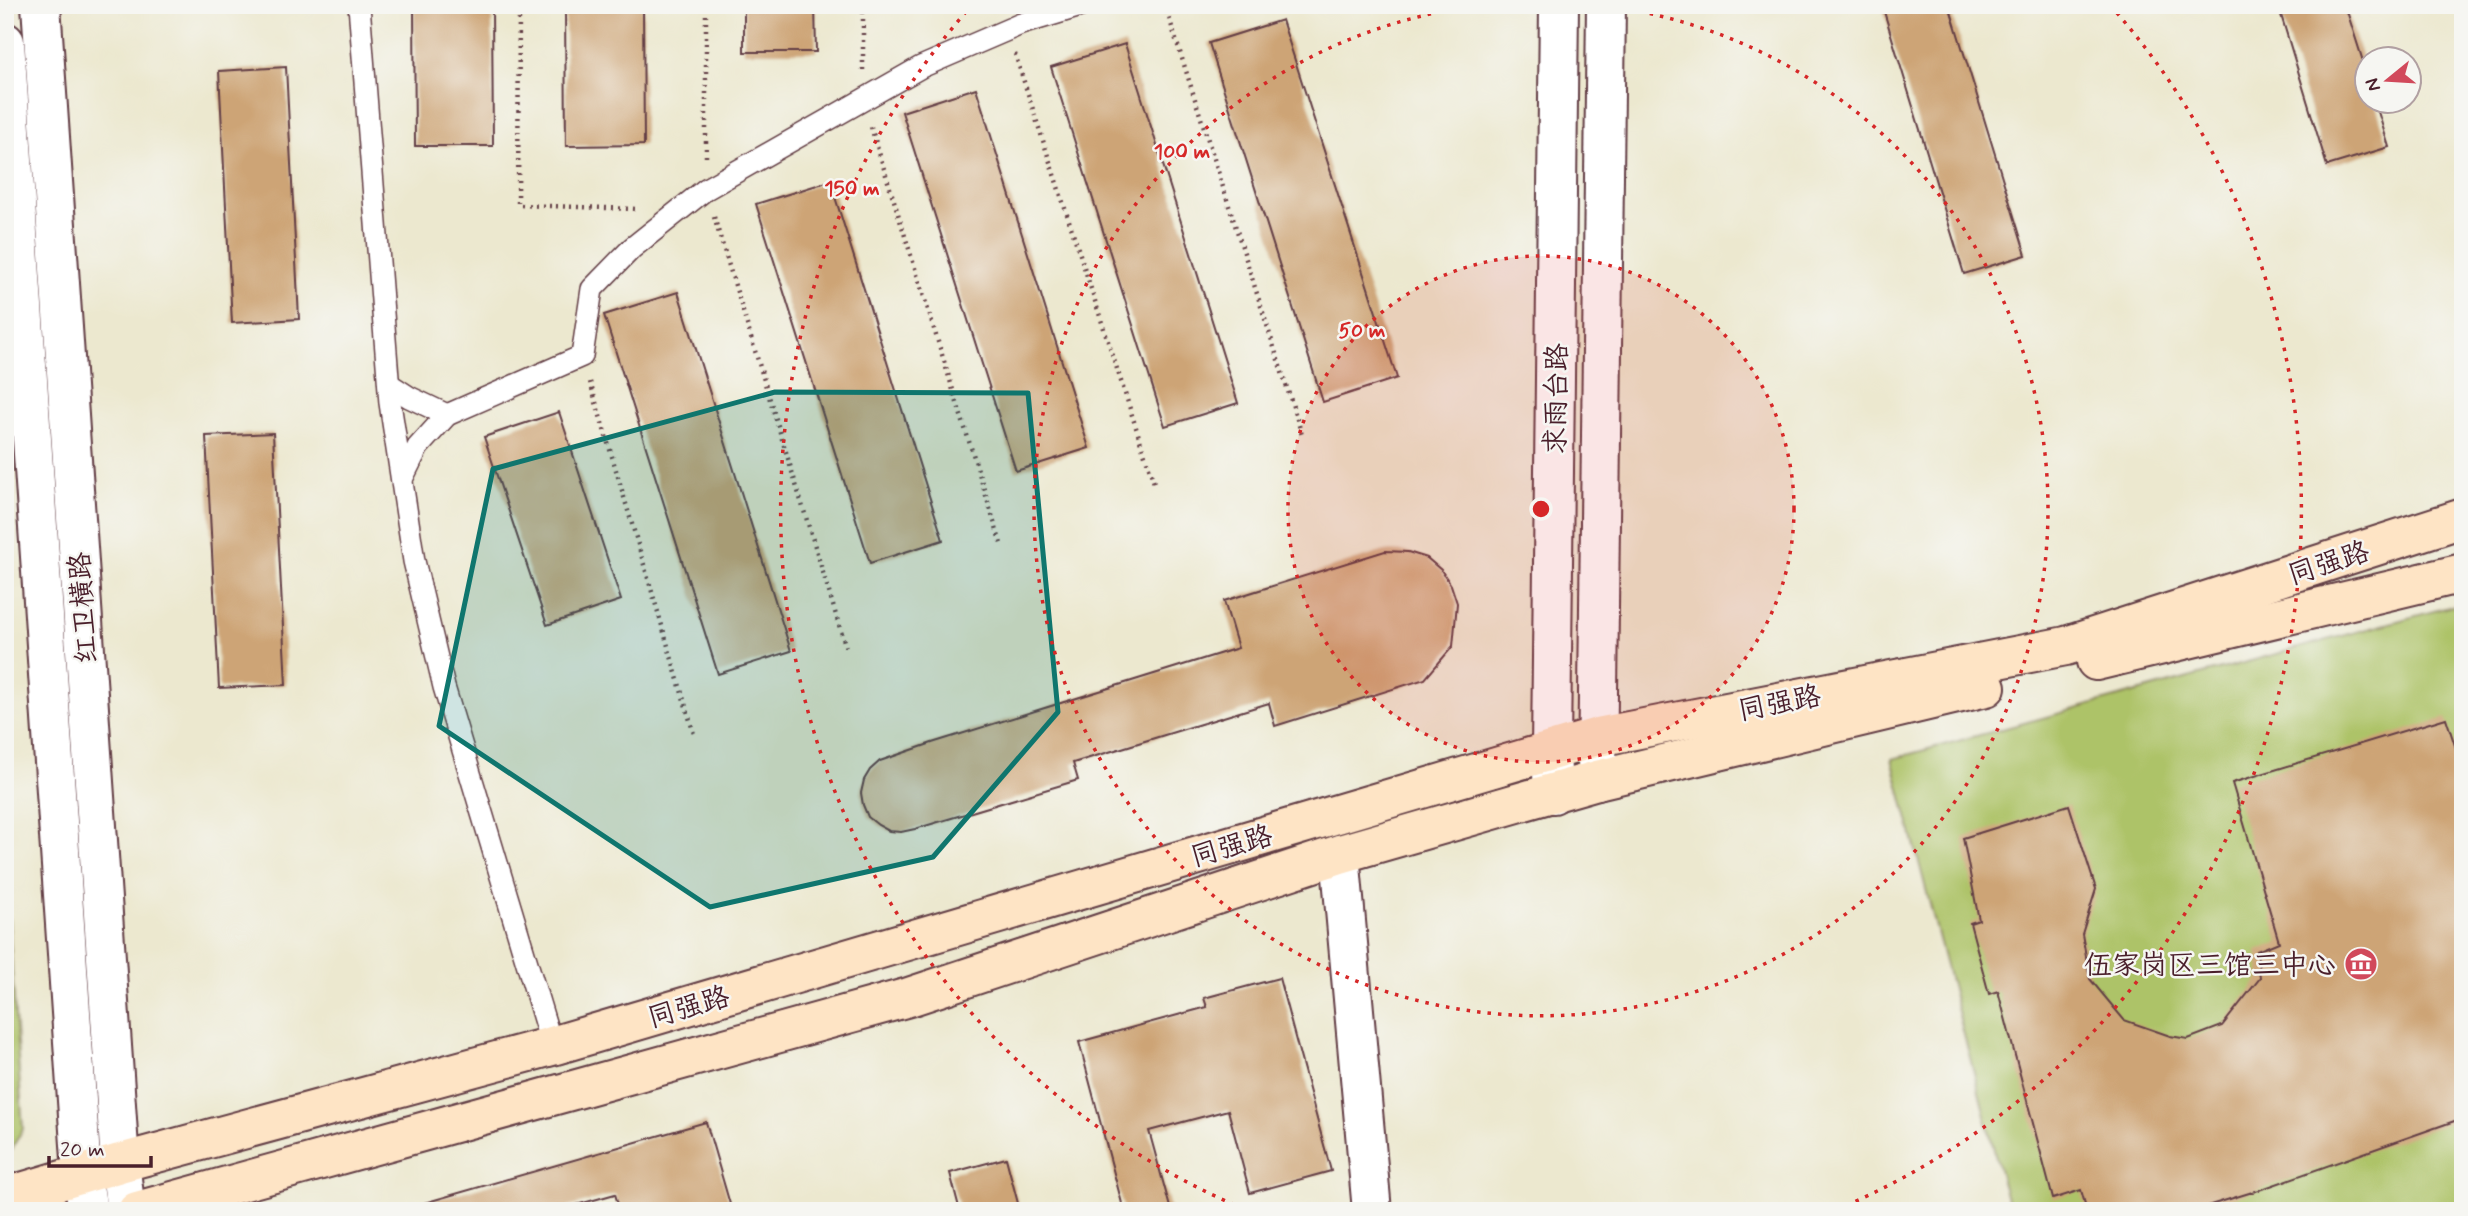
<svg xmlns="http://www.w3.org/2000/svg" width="2468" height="1216" font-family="Mynerve,'LXGW WenKai TC',sans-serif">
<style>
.green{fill:#adc368;stroke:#7c714a;stroke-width:2}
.building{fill:#cda476}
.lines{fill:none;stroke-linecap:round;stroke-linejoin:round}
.service-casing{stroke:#623d44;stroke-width:24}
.minor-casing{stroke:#623d44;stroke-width:42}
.tertiary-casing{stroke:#623d44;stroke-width:42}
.secondary-casing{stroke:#623d44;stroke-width:42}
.path{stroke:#623d44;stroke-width:4.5;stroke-dasharray:2 5;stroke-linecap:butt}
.service{stroke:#fff;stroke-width:21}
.minor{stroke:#fff;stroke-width:38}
.tertiary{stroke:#fff;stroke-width:38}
.secondary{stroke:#fee4c5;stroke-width:38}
.marked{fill:#0f766e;fill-opacity:0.2;stroke:#0f766e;stroke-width:5;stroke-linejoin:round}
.ring{fill:none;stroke:#d62828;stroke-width:3.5;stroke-dasharray:3.5 7}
.labels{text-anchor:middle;stroke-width:5;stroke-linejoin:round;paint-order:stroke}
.street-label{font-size:28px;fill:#4a1f2b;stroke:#f6f6f2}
.poi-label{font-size:28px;fill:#4a1f2b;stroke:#f6f6f2;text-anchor:end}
.centre{fill:#d62828;stroke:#f6f6f2;stroke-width:3.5}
.ring-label{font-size:21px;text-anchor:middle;font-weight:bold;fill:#d62828;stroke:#f6f6f2;stroke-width:5;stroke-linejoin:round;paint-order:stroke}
</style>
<rect width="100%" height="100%" fill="#f6f6f2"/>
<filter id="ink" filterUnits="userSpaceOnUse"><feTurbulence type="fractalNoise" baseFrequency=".0143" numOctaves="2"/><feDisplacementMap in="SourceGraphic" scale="14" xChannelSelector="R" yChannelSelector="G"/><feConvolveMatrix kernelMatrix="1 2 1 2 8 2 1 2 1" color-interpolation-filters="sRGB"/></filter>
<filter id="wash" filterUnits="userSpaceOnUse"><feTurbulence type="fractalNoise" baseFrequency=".00686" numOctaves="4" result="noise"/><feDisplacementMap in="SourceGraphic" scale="28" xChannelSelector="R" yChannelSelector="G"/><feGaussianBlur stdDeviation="1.57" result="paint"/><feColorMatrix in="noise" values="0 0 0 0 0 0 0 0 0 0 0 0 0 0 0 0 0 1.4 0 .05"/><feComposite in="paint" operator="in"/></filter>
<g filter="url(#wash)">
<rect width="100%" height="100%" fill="#ece8cf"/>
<!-- green -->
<g class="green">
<path d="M 2463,603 L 2463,1211 L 2010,1211 L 1892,759 Z"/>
<path d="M 8,915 L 23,1129 L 5,1160 L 5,921 Z"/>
</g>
<g id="blocks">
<!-- building -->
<g class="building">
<path d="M 414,5 L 492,5 L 493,146 L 415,146 Z"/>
<path d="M 565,5 L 643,5 L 644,145 L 566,146 Z"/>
<path d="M 744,5 L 815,5 L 816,52 L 744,52 Z"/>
<path d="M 1882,5 L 1949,5 L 2026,255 L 1964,274 Z"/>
<path d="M 2278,5 L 2345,5 L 2367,74 L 2367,102 L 2375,102 L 2389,147 L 2327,166 Z"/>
<path d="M 1282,20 L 1397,378 L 1323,402 L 1209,43 Z"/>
<path d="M 1125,44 L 1238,403 L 1165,426 L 1051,67 Z"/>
<path d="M 286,67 L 299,319 L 232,323 L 219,71 Z"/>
<path d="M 976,88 L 1089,448 L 1016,471 L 902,112 Z"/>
<path d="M 830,181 L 943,540 L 870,563 L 756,204 Z"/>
<path d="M 678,292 L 791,651 L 718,674 L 604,315 Z"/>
<path d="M 559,412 L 621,600 L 547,625 L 484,437 Z"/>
<path d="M 273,433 L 286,685 L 219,688 L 206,436 Z"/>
<path d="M 1385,551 L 1408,552 L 1427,558 L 1441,570 L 1451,585 L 1457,603 L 1453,646 L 1425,679 L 1275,726 L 1269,703 L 1073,763 L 1078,780 L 915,829 L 901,832 L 889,831 L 878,825 L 868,817 L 863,805 L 861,793 L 864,780 L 870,770 L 880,761 L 932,743 L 1238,648 L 1224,601 Z"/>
<path d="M 2446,718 L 2463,770 L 2463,1118 L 2259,1190 L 2191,1211 L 2087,1211 L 2081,1190 L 2053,1199 L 1998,991 L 1989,994 L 1970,923 L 1979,920 L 1963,838 L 2069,805 L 2096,889 L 2082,934 L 2090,979 L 2124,1020 L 2170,1036 L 2188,1039 L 2222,1026 L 2260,978 L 2257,951 L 2279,942 L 2232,783 Z"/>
<path d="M 1279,978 L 1331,1171 L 1250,1193 L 1228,1110 L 1149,1131 L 1171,1211 L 1124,1211 L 1079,1042 L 1207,1007 L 1204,998 Z"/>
<path d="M 706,1122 L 732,1211 L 620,1211 L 615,1194 L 555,1211 L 425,1211 L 424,1203 Z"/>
<path d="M 1006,1158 L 1020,1211 L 960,1211 L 950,1173 Z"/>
</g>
</g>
</g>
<g filter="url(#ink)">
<use href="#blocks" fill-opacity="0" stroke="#623d44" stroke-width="2"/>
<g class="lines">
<defs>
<g id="service">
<path d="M 359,5 L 390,403 L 414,561 L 444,687 L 552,1046"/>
<path d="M 389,384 L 409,397 L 447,415"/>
<path d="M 402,479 L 418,447 L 447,415 L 582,356 L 592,289 L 632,248 L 706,189 L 921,67 L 1021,24 L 1084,5"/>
</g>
<path id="minor" d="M 1340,854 L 1372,1211"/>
<g id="tertiary">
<path d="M 41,5 L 120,1163 L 126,1211"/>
<path d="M 5,42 L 82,1174 L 88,1211"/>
<path d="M 1597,780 L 1606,5"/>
<path d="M 1553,794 L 1551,751 L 1559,5"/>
</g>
<g id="secondary">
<path d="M 2096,661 L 2463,573"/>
<path d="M 5,1197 L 120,1163 L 552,1046 L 1598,737 L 2066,646 L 2463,518"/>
<path d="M 137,1211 L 909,997 L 1340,854 L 1597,780 L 1986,687"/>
</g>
</defs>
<!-- service casing -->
<use href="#service" class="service-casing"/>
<!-- minor casing -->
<use href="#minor" class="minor-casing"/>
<!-- tertiary casing -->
<use href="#tertiary" class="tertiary-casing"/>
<!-- secondary casing -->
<use href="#secondary" class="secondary-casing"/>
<!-- path -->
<g class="path">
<path d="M 519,5 L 518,205 L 637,209"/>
<path d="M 1165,5 L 1302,435"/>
<path d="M 1015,54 L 1154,483"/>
<path d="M 863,70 L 863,5"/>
<path d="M 871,127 L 1002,547"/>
<path d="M 706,157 L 706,5"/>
<path d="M 714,217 L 847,651"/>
<path d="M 590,382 L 694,734"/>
</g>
<!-- service -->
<use href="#service" class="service"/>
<!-- minor -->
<use href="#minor" class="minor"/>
<!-- tertiary -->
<use href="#tertiary" class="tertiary"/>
<!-- secondary -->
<use href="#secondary" class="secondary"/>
</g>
</g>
<!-- marked area -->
<path class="marked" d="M 775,392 L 1028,393 L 1058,712 L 933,857 L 710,907 L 439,726 L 493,469 Z"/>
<!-- distance rings -->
<circle cx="1541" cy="509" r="253" fill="#d62828" fill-opacity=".12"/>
<g class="ring">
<circle cx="1541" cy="509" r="253"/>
<path d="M1598 5A507 507 0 1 1 1484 5"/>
<path d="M1244 1209A760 760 0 0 1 972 5M2110 5A760 760 0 0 1 1838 1209"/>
</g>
<!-- icons -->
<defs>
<symbol id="museum-disc" viewBox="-11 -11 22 22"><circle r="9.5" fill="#d1495b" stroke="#f6f6f2"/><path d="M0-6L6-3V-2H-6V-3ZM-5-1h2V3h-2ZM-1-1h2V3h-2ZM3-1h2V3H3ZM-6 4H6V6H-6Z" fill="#fff"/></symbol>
</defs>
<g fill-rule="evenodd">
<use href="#museum-disc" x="2342" y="945" width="38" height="38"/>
</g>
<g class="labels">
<!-- street labels -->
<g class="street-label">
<text transform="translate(1555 399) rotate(-89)" y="10">求雨台路</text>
<text transform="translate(2328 562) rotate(-18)" y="10">同强路</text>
<text transform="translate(82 608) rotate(-94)" y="10">红卫横路</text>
<text transform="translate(1779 702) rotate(-11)" y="10">同强路</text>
<text transform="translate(1231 845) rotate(-16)" y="10">同强路</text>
<text transform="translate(688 1006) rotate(-16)" y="10">同强路</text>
</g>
<!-- poi labels -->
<g class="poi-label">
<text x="2336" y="974">伍家岗区三馆三中心</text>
</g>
</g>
<circle cx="1541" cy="509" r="10" class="centre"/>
<g class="ring-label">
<text x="1182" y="158">100 m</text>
<text x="852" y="195">150 m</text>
<text x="1362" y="337">50 m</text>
</g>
<!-- margin -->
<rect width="2468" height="1216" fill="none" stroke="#f6f6f2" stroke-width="28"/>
<!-- north arrow -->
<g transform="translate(2388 80) rotate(252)"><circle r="33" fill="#f6f6f2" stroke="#b1a0a2" stroke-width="2"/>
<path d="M0-5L12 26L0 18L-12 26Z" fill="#d1495b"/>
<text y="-10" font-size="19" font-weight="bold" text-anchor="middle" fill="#4a1f2b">N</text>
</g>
<!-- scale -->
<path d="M49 1156v10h102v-10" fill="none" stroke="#4a1f2b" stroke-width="3.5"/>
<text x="60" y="1156" font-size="21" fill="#4a1f2b" stroke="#f6f6f2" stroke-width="5" paint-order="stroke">20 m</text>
</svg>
